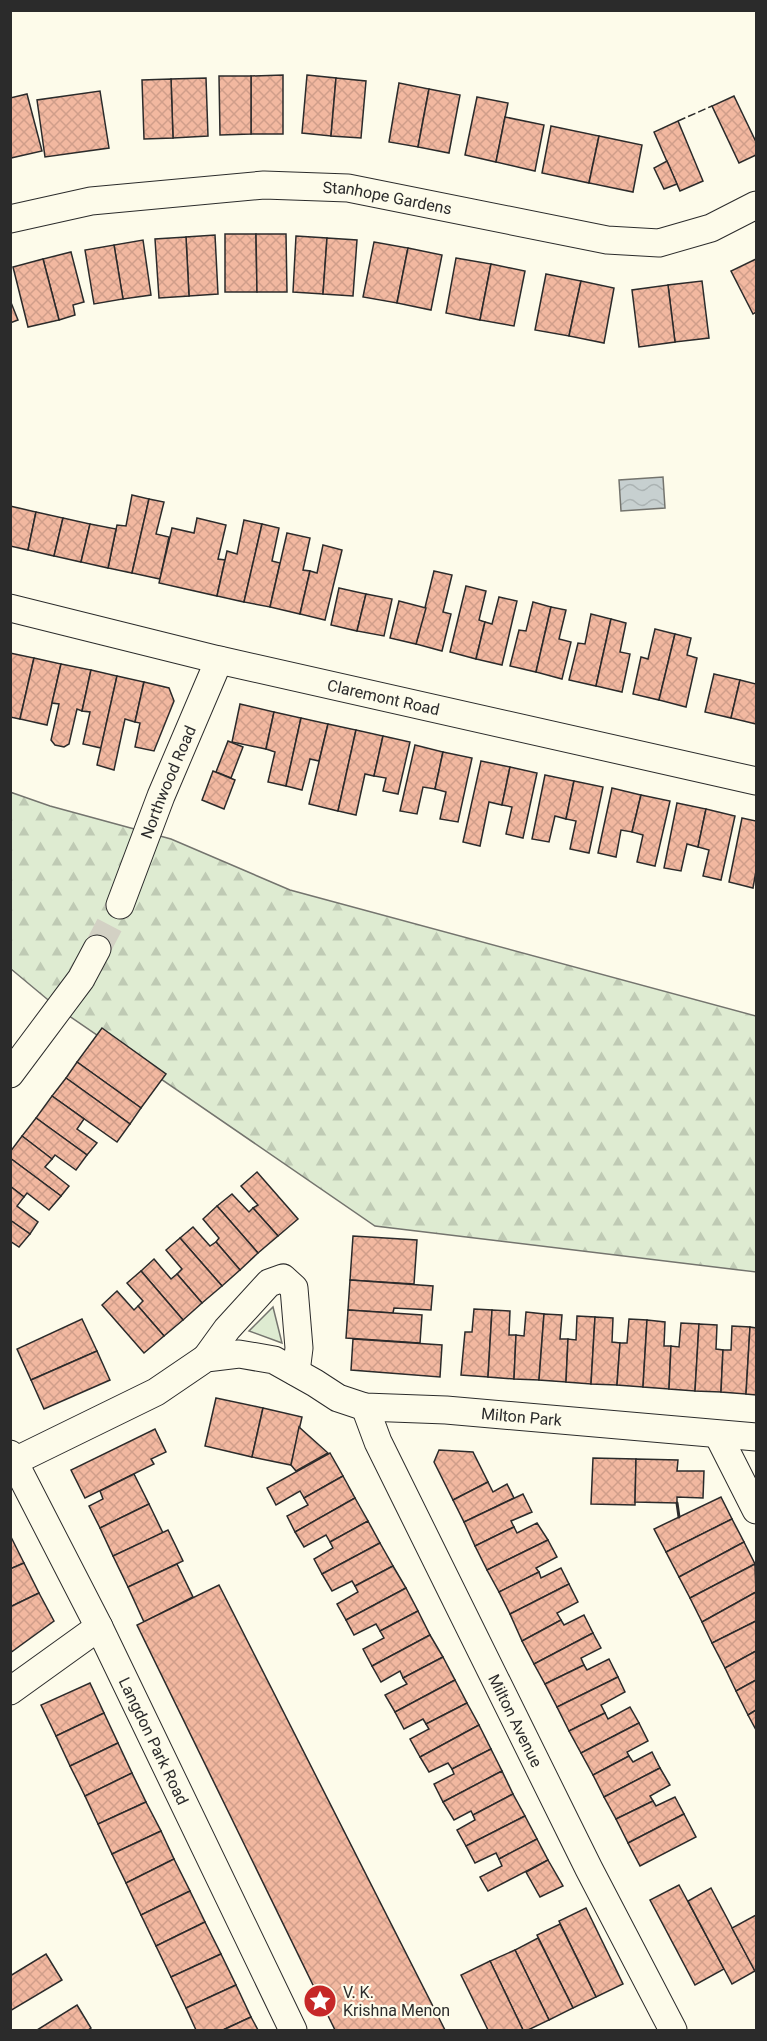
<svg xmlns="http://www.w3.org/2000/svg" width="767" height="2041" font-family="Roboto,sans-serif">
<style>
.green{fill:#deebd1;stroke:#74746e;stroke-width:1.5}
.forest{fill:url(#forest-firs);stroke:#74746e;stroke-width:1.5}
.water{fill:url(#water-waves);stroke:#74746e;stroke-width:1.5}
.building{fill:url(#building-cross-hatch);stroke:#2b2b2b;stroke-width:1.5}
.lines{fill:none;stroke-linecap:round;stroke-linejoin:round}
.minor-tunnel{stroke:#d3d1c4;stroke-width:27;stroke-dasharray:27 14;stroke-linecap:butt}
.minor-casing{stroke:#2b2b2b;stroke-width:29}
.minor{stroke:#fdfbea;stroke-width:27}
.fence{stroke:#2b2b2b;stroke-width:1.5;stroke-dasharray:8 3;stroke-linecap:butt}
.wall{stroke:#2b2b2b;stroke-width:3}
.labels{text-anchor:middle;stroke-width:4.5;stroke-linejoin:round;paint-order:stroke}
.street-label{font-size:16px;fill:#2b2b2b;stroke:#fdfbea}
.poi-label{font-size:16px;fill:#2b2b2b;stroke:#fdfbea;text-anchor:start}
</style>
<defs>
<pattern id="forest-firs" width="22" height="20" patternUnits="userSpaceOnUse" patternTransform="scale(1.5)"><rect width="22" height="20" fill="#deebd1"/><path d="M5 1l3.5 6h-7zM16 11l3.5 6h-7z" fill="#bfcab4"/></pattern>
<pattern id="water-waves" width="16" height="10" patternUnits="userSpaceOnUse" patternTransform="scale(1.5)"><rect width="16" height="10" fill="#c7d0d0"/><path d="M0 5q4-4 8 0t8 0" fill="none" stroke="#abb3b3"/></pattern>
<pattern id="building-cross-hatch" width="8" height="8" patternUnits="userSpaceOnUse" patternTransform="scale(1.5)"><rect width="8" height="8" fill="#f2b8a0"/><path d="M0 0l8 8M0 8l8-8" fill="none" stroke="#d09e8a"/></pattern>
</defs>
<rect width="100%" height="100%" fill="#fdfbea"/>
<!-- green -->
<path class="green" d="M 273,1307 L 282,1343 L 249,1331 Z"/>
<!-- forest -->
<path class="forest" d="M 10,792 L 50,806 L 171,839 L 290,890 L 756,1016 L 756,1272 L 375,1226 L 59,1009 L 11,969 Z"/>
<!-- water -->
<path class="water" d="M 663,477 L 665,508 L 621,511 L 619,480 Z"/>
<!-- building -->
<g class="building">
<path d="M 283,75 L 283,134 L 251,134 L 251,76 Z"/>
<path d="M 307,75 L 336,78 L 331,136 L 302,133 Z"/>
<path d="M 219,76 L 251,76 L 251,134 L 220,135 Z"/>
<path d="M 206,78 L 208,136 L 173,138 L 171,79 Z"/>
<path d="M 336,78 L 366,81 L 361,138 L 331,136 Z"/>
<path d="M 171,79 L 173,138 L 144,139 L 142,80 Z"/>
<path d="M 399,83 L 429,89 L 418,147 L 389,142 Z"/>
<path d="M 429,89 L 460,95 L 449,153 L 418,147 Z"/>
<path d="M 100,91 L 109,148 L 45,157 L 37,100 Z"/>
<path d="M 27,94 L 42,151 L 11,158 L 10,98 Z"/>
<path d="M 734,96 L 756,142 L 756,155 L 739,163 L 712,106 Z"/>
<path d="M 477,97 L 508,103 L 496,162 L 465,155 Z"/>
<path d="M 505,117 L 544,125 L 535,171 L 496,162 Z"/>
<path d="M 678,121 L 703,181 L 680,191 L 654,132 Z"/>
<path d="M 551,126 L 599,136 L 589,183 L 542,173 Z"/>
<path d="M 599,136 L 642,145 L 633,192 L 589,183 Z"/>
<path d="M 667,161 L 677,184 L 664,189 L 654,168 Z"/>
<path d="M 225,234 L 256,234 L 257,292 L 225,292 Z"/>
<path d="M 256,234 L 286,234 L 287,292 L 257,292 Z"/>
<path d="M 215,235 L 218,294 L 189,296 L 186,237 Z"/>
<path d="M 296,236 L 327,238 L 323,294 L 293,292 Z"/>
<path d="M 186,237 L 189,296 L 159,298 L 155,239 Z"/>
<path d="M 327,238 L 357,240 L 353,296 L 323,294 Z"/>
<path d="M 143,240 L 151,295 L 123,299 L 114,245 Z"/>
<path d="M 374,242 L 408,248 L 397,303 L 363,297 Z"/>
<path d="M 114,245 L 123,299 L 94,304 L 85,250 Z"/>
<path d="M 408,248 L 442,255 L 431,310 L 397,303 Z"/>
<path d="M 71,252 L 84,302 L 73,305 L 75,315 L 59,320 L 43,259 Z"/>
<path d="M 456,258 L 491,264 L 480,320 L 446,313 Z"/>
<path d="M 43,259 L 59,320 L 28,327 L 13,267 Z"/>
<path d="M 756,259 L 756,312 L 753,314 L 731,271 Z"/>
<path d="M 491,264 L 525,271 L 514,326 L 480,320 Z"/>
<path d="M 546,274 L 581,281 L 569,336 L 535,330 Z"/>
<path d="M 581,281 L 614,288 L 604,343 L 569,336 Z"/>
<path d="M 702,281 L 709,338 L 675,342 L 668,285 Z"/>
<path d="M 668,285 L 675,342 L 639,347 L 632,290 Z"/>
<path d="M 10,300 L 18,320 L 10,323 Z"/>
<path d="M 132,495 L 149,499 L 132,573 L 108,568 L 117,525 L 126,526 Z"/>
<path d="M 149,499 L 164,502 L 156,534 L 169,537 L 160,579 L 132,573 Z"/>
<path d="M 10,506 L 36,512 L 28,550 L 10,546 Z"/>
<path d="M 36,512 L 63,518 L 54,556 L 28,550 Z"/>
<path d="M 63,518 L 90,524 L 81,562 L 54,556 Z"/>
<path d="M 197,518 L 226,525 L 218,559 L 225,560 L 217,596 L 159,583 L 172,528 L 194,533 Z"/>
<path d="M 244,520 L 262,524 L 244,602 L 217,596 L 227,551 L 237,554 Z"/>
<path d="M 90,524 L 116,529 L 108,568 L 81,562 Z"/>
<path d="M 262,524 L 279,528 L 272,561 L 280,563 L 270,607 L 244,602 Z"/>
<path d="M 287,533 L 310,538 L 303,570 L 310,571 L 300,614 L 270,607 Z"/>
<path d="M 323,545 L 342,550 L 325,620 L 300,614 L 310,571 L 317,573 Z"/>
<path d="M 434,571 L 452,575 L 443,612 L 451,614 L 442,651 L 416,644 Z"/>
<path d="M 466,586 L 486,591 L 479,620 L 485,622 L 476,659 L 450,652 Z"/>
<path d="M 339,588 L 366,594 L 357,631 L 331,625 Z"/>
<path d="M 366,594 L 392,599 L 384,636 L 357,631 Z"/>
<path d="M 499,597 L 517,601 L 502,665 L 476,659 L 485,622 L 492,624 Z"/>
<path d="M 399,601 L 426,608 L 416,644 L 390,638 Z"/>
<path d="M 533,602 L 551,607 L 536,672 L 510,666 L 519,630 L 526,631 Z"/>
<path d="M 551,607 L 566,610 L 559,639 L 571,642 L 562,679 L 536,672 Z"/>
<path d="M 591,614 L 611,619 L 596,686 L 569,680 L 578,643 L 585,644 Z"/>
<path d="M 611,619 L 626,623 L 620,652 L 630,654 L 622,692 L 596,686 Z"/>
<path d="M 655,629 L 675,634 L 659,700 L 633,694 L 641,657 L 648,659 Z"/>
<path d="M 675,634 L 691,638 L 687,655 L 697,658 L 686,707 L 659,700 Z"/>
<path d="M 10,653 L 34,658 L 20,719 L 10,717 Z"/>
<path d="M 34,658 L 61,664 L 47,725 L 20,719 Z"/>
<path d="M 61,664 L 91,670 L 82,711 L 77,709 L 69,744 L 64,747 L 55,745 L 51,740 L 59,704 L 52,703 Z"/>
<path d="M 91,670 L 117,676 L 101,748 L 83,744 L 90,712 L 82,711 Z"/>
<path d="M 714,674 L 740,680 L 731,718 L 705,712 Z"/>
<path d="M 117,676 L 144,682 L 135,722 L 125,719 L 114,770 L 97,765 Z"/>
<path d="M 740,680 L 756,684 L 756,724 L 731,718 Z"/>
<path d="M 144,682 L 169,688 L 174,701 L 154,751 L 135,747 L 140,723 L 135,722 Z"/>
<path d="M 240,704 L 274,712 L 266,749 L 232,742 Z"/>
<path d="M 274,712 L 301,718 L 286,786 L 268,782 L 275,752 L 266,749 Z"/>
<path d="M 301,718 L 328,724 L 319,761 L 310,759 L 302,790 L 286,786 Z"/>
<path d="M 328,724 L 356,730 L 338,811 L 309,804 Z"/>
<path d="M 356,730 L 383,736 L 374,776 L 365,774 L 356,815 L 338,811 Z"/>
<path d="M 383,736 L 410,742 L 398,794 L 383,791 L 386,778 L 374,776 Z"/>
<path d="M 228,741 L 243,747 L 231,778 L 216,772 Z"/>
<path d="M 415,745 L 443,752 L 435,789 L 423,787 L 417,814 L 400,811 Z"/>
<path d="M 443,752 L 472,758 L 458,822 L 440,819 L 446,792 L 435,789 Z"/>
<path d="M 481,761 L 510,767 L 502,805 L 489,802 L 480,846 L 463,842 Z"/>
<path d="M 510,767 L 537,773 L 523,838 L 506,834 L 512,807 L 502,805 Z"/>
<path d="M 213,771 L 235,780 L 224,809 L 202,800 Z"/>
<path d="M 545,775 L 574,781 L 566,819 L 555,816 L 549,842 L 532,839 Z"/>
<path d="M 574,781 L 603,787 L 589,853 L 570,849 L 576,821 L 566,819 Z"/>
<path d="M 612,788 L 641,795 L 632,832 L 621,830 L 616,857 L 598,853 Z"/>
<path d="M 641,795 L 670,801 L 655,866 L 637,862 L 643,835 L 632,832 Z"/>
<path d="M 677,803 L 706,809 L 698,847 L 687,844 L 681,871 L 664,868 Z"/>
<path d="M 706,809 L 735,816 L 721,880 L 703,876 L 709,850 L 698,847 Z"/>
<path d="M 742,818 L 756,821 L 756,871 L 753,888 L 729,882 Z"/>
<path d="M 102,1028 L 166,1074 L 141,1108 L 77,1062 Z"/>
<path d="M 77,1062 L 141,1108 L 130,1124 L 66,1078 Z"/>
<path d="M 66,1078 L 130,1124 L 117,1142 L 52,1096 Z"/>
<path d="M 52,1096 L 84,1119 L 77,1129 L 97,1143 L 87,1155 L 36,1118 Z"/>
<path d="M 36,1118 L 87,1155 L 76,1170 L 55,1155 L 52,1159 L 22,1136 Z"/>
<path d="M 22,1136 L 52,1159 L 45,1167 L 69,1186 L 61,1196 L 10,1158 L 10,1152 Z"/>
<path d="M 10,1158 L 61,1196 L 49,1210 L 27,1193 L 24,1197 L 10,1186 Z"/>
<path d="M 257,1172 L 298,1219 L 278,1236 L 253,1208 L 258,1205 L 241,1186 Z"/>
<path d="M 10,1186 L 24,1197 L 17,1206 L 38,1222 L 30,1234 L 10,1220 Z"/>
<path d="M 232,1194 L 249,1212 L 253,1208 L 278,1236 L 258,1253 L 217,1206 Z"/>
<path d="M 217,1206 L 258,1253 L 240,1270 L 216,1242 L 219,1238 L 203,1219 Z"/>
<path d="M 10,1220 L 30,1234 L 19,1247 L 10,1241 Z"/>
<path d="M 193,1227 L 210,1246 L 216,1242 L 240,1270 L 222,1286 L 180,1238 Z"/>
<path d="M 353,1236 L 417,1240 L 414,1284 L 350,1280 Z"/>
<path d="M 180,1238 L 222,1286 L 202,1303 L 177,1274 L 182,1269 L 166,1250 Z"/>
<path d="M 154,1259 L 171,1279 L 177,1274 L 202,1303 L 183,1320 L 141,1271 Z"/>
<path d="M 141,1271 L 183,1320 L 164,1336 L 138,1306 L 143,1301 L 127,1283 Z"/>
<path d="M 350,1280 L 433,1286 L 431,1310 L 394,1308 L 393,1313 L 348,1310 Z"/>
<path d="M 117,1291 L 134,1310 L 138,1306 L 164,1336 L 144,1353 L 102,1305 Z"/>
<path d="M 474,1309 L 492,1310 L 488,1377 L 461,1375 L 465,1332 L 472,1332 Z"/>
<path d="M 348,1310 L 422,1315 L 420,1343 L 346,1338 Z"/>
<path d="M 492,1310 L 510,1311 L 509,1335 L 516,1335 L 514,1379 L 488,1377 Z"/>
<path d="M 526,1312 L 544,1314 L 539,1380 L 514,1379 L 516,1335 L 524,1336 Z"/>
<path d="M 544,1314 L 562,1315 L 560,1339 L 568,1339 L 566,1382 L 539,1380 Z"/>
<path d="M 577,1316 L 595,1317 L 591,1384 L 566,1382 L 568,1339 L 576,1340 Z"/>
<path d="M 595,1317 L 613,1318 L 612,1342 L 620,1343 L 617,1385 L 591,1384 Z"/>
<path d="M 82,1319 L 97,1351 L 31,1380 L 17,1349 Z"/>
<path d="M 629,1319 L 647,1320 L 643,1387 L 617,1385 L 620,1343 L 627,1343 Z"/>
<path d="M 647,1320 L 665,1322 L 664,1346 L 671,1346 L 669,1389 L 643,1387 Z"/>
<path d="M 681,1323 L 699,1324 L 695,1391 L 669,1389 L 671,1346 L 679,1347 Z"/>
<path d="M 699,1324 L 717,1325 L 716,1349 L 723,1350 L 721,1392 L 695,1391 Z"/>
<path d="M 732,1326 L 750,1327 L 746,1394 L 721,1392 L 723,1350 L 731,1350 Z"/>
<path d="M 750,1327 L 756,1328 L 756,1395 L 746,1394 Z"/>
<path d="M 353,1339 L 442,1345 L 440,1377 L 351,1370 Z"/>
<path d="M 97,1351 L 110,1380 L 44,1409 L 31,1380 Z"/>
<path d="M 216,1398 L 263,1408 L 252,1457 L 205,1446 Z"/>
<path d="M 263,1408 L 302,1417 L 291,1465 L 252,1457 Z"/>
<path d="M 299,1427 L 328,1453 L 296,1471 L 291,1465 Z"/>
<path d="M 155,1429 L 166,1452 L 151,1459 L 154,1464 L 85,1498 L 71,1470 Z"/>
<path d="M 439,1450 L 473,1452 L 488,1482 L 453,1500 L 434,1462 Z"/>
<path d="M 330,1453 L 343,1476 L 304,1498 L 300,1491 L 276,1505 L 267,1488 Z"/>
<path d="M 593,1458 L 636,1459 L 635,1505 L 591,1504 Z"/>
<path d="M 636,1459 L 678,1460 L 677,1471 L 704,1471 L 703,1498 L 677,1497 L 677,1503 L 635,1502 Z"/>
<path d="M 134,1474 L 149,1504 L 100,1528 L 89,1506 L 103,1499 L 100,1491 Z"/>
<path d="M 343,1476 L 355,1498 L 295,1532 L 287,1516 L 308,1505 L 304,1498 Z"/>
<path d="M 488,1482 L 493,1492 L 507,1484 L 514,1498 L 464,1522 L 453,1500 Z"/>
<path d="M 523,1494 L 532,1512 L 511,1521 L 514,1527 L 475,1546 L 464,1522 Z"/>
<path d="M 721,1497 L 732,1519 L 666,1552 L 654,1529 Z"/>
<path d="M 355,1498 L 368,1521 L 330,1542 L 326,1535 L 304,1547 L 295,1532 Z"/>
<path d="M 149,1504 L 163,1533 L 113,1556 L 100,1528 Z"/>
<path d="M 732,1519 L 744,1542 L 679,1577 L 666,1552 Z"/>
<path d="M 368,1521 L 380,1543 L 322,1574 L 314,1559 L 333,1548 L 330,1542 Z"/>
<path d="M 537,1523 L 548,1540 L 487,1570 L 475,1546 L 514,1527 L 517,1533 Z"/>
<path d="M 168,1530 L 183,1561 L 128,1587 L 113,1556 Z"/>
<path d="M 10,1535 L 24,1563 L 10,1569 Z"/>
<path d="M 548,1540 L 557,1557 L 536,1568 L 539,1572 L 499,1592 L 487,1570 Z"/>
<path d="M 744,1542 L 755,1564 L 690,1598 L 679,1577 Z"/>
<path d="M 380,1543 L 393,1566 L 355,1586 L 352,1581 L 332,1591 L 322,1574 Z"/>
<path d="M 24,1563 L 39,1593 L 10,1607 L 10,1569 Z"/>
<path d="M 177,1564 L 193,1597 L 144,1622 L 128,1587 Z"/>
<path d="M 755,1564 L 756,1592 L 702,1622 L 690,1598 Z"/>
<path d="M 393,1566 L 406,1588 L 346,1620 L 337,1604 L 358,1592 L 355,1586 Z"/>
<path d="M 561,1568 L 569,1584 L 510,1614 L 499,1592 L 539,1572 L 541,1578 Z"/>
<path d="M 569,1584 L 578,1602 L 557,1613 L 561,1620 L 522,1641 L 510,1614 Z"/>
<path d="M 219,1585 L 445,2030 L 335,2030 L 137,1625 Z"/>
<path d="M 406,1588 L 418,1611 L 380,1631 L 376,1624 L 354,1635 L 346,1620 Z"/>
<path d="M 756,1592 L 756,1621 L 712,1643 L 702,1622 Z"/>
<path d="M 39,1593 L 54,1621 L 10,1653 L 10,1607 Z"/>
<path d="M 418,1611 L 430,1635 L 372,1666 L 363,1649 L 384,1638 L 380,1631 Z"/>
<path d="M 584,1615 L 593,1633 L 534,1664 L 522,1641 L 561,1620 L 564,1625 Z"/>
<path d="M 756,1621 L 756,1651 L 725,1668 L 712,1643 Z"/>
<path d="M 593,1633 L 601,1648 L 581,1658 L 584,1665 L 545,1684 L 534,1664 Z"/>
<path d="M 430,1635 L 443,1657 L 403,1678 L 400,1671 L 381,1682 L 372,1666 Z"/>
<path d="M 756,1651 L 756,1680 L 736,1691 L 725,1668 Z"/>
<path d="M 443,1657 L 455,1680 L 395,1712 L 385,1695 L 407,1684 L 403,1678 Z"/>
<path d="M 609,1659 L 618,1677 L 557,1707 L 545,1684 L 584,1665 L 587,1670 Z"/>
<path d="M 618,1677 L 625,1692 L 601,1705 L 605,1713 L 569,1731 L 557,1707 Z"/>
<path d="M 455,1680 L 467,1703 L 426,1724 L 423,1719 L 404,1729 L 395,1712 Z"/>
<path d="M 756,1680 L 756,1710 L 748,1715 L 736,1691 Z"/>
<path d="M 90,1683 L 104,1713 L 56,1736 L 41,1705 Z"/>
<path d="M 467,1703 L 479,1725 L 420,1757 L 410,1739 L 429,1729 L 426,1724 Z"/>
<path d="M 630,1707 L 639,1723 L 581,1753 L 569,1731 L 605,1713 L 608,1719 Z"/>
<path d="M 756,1710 L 756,1730 L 748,1715 Z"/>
<path d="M 104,1713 L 118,1743 L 70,1766 L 56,1736 Z"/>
<path d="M 639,1723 L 648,1741 L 627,1752 L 629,1756 L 593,1775 L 581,1753 Z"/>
<path d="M 479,1725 L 491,1749 L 452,1769 L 448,1763 L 429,1772 L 420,1757 Z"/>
<path d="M 118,1743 L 132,1773 L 85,1796 L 70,1766 Z"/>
<path d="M 491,1749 L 502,1771 L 443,1802 L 434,1784 L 454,1774 L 452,1769 Z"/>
<path d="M 652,1752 L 660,1768 L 604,1797 L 593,1775 L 629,1756 L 633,1762 Z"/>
<path d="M 660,1768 L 670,1785 L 650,1796 L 653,1801 L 616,1819 L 604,1797 Z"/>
<path d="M 502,1771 L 513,1794 L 473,1815 L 471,1811 L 454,1820 L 443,1802 Z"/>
<path d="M 132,1773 L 146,1802 L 98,1824 L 85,1796 Z"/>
<path d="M 513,1794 L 525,1816 L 466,1846 L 457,1830 L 475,1820 L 473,1815 Z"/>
<path d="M 675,1797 L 684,1814 L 628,1843 L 616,1819 L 653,1801 L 656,1806 Z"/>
<path d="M 146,1802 L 161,1831 L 112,1854 L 98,1824 Z"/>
<path d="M 684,1814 L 696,1837 L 640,1866 L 628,1843 Z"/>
<path d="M 525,1816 L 537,1839 L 499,1859 L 496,1853 L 475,1863 L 466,1846 Z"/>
<path d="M 161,1831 L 174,1859 L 126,1883 L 112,1854 Z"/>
<path d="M 537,1839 L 548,1860 L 488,1891 L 480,1877 L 502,1866 L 499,1859 Z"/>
<path d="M 174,1859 L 190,1891 L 141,1915 L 126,1883 Z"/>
<path d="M 548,1860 L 563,1886 L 540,1897 L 526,1872 Z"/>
<path d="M 679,1885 L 724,1969 L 695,1985 L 650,1900 Z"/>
<path d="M 711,1888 L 755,1971 L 732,1984 L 688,1901 Z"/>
<path d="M 190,1891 L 205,1922 L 156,1946 L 141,1915 Z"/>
<path d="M 586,1908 L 623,1984 L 596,1997 L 559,1921 Z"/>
<path d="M 756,1915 L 756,1973 L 732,1928 Z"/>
<path d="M 205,1922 L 221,1954 L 171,1977 L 156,1946 Z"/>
<path d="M 560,1924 L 596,1997 L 573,2008 L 537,1935 Z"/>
<path d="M 538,1938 L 573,2008 L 549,2020 L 515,1950 Z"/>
<path d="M 515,1950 L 549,2020 L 528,2030 L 523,2030 L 490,1961 Z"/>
<path d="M 46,1954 L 62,1980 L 10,2011 L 10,1976 Z"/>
<path d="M 221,1954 L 236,1985 L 186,2008 L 171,1977 Z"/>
<path d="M 490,1961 L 523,2030 L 488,2030 L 461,1975 Z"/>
<path d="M 236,1985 L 251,2017 L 223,2030 L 196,2030 L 186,2008 Z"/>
<path d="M 77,2005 L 91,2028 L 88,2030 L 37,2030 Z"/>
<path d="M 251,2017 L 258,2030 L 223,2030 Z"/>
</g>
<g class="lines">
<!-- minor-tunnel -->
<path class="minor-tunnel" d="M 97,949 L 120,905"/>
<defs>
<g id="minor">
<path id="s1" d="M 10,219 L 91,201 L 264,185 L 348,188 L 607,240 L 659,243 L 711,228 L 756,205"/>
<path id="s2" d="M 10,608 L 219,660 L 756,781"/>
<path id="s3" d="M 120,905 L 161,796 L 219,660"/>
<path d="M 10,1074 L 81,979 L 97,949"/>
<path d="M 206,1358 L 227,1329 L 269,1283 L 283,1278 L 294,1288 L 299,1348 L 296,1372"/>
<path id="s4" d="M 365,1407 L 378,1442 L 589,1869 L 673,2030"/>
<path d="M 718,1435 L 756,1510"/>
<path id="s5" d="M 10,1454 L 99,1627 L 293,2030"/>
<path id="s6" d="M 15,1461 L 156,1392 L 206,1358 L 239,1354 L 274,1360 L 315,1383 L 338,1398 L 365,1407 L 446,1410 L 756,1437"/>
<path d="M 10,1691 L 99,1627"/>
</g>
</defs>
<!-- minor casing -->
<use href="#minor" class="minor-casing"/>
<!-- minor -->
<use href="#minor" class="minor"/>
<!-- fence -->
<path class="fence" d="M 678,121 L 712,106"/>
<!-- wall -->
<path class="wall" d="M 677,1503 L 679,1517"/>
</g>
<!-- icons -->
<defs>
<symbol id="sight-disc" viewBox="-11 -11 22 22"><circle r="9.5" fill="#c62828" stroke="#fdfbea"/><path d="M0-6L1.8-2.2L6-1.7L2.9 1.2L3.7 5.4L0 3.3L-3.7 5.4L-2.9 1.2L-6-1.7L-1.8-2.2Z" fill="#fff"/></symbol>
</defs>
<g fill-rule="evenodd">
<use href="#sight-disc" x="301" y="1982" width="38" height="38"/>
</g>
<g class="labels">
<!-- street labels -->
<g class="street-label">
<text dy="6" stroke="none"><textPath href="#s1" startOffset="381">Stanhope Gardens</textPath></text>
<text dy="6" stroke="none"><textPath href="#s2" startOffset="384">Claremont Road</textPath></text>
<text dy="6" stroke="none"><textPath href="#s3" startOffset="132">Northwood Road</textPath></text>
<text dy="6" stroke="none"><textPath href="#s6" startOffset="546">Milton Park</textPath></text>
<text dy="6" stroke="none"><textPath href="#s4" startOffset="348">Milton Avenue</textPath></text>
<text dy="6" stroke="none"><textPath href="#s5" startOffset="321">Langdon Park Road</textPath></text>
</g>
<!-- poi labels -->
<g class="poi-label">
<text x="343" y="1998">V. K.<tspan x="343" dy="18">Krishna Menon</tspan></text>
</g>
</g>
<!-- border -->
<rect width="767" height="2041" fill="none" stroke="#2b2b2b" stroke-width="24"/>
</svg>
